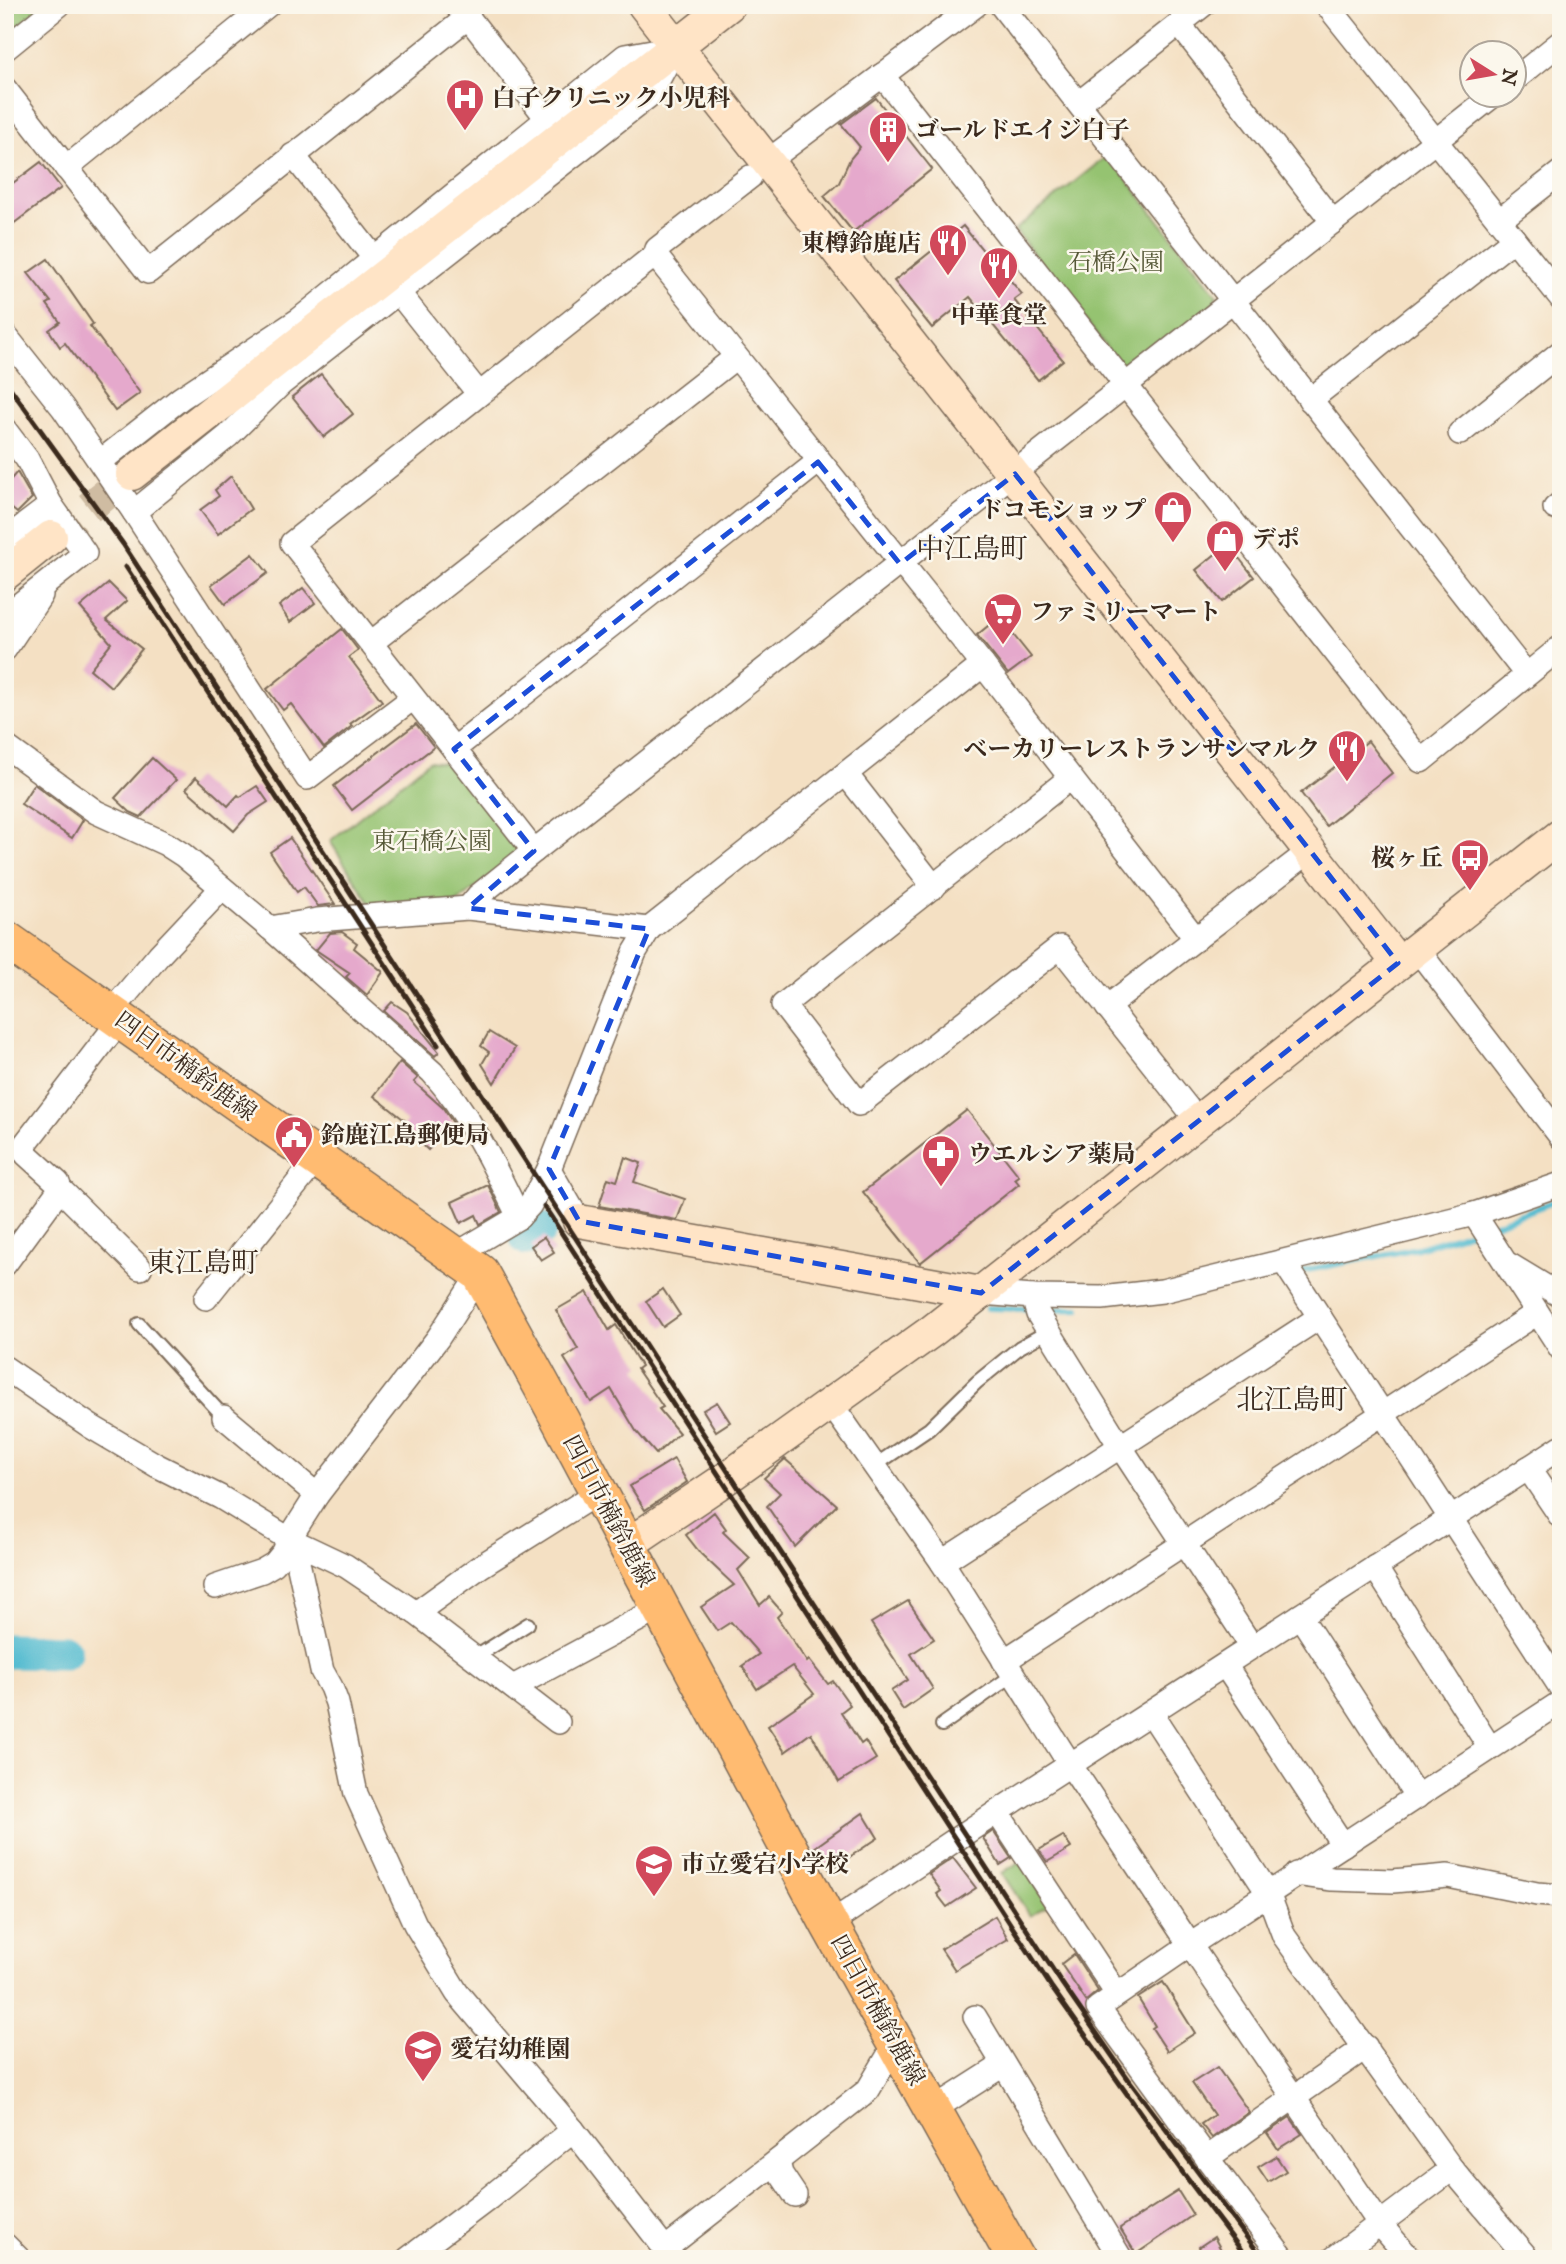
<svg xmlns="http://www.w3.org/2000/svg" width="1566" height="2264" font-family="'IM FELL English','Noto Serif JP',serif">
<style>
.green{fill:#95c371;stroke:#687648;stroke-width:2}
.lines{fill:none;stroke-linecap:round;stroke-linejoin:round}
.stream{stroke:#53bbd0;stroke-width:6}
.river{stroke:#53bbd0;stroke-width:35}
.building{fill:#e5a9cc}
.secondary-tunnel{stroke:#cfbca2;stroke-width:32;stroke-dasharray:32 16;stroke-linecap:butt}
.lane-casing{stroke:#7c6a58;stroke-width:16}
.street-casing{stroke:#7c6a58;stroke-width:26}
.secondary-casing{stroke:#7c6a58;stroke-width:35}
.primary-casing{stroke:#7c6a58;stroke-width:40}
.lane{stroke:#fff;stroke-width:12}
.street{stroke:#fff;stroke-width:23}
.secondary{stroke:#ffe4c6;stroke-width:32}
.primary{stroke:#ffbb71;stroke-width:37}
.rail{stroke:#3b2a1e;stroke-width:5}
.marked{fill:none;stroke:#1d4ed8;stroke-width:5;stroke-dasharray:14 9;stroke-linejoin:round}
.labels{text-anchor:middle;stroke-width:5;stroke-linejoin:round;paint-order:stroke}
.poi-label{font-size:24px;font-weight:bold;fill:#3b2a1e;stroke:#fbf7ec;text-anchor:start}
.park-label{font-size:24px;fill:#565837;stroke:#fbf7ec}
.street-label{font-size:24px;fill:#3b2a1e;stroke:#fbf7ec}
.quarter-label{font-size:28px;fill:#3b2a1e;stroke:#fbf7ec}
</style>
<rect width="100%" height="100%" fill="#fbf7ec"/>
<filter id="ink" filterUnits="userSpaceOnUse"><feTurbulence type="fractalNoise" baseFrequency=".0143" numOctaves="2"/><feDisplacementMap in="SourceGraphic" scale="14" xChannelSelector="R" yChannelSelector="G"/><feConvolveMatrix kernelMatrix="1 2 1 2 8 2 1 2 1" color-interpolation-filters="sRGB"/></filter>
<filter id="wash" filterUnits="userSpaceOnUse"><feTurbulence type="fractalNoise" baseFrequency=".00686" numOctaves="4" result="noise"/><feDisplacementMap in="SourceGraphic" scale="28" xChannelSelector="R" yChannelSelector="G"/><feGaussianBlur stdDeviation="1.57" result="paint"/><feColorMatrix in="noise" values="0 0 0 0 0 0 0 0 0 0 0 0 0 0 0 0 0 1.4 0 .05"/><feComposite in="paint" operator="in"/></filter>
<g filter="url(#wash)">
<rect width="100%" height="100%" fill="#f4e0c3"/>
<!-- green -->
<g class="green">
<path d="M 5,5 L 44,5 L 5,36 Z"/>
<path d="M 1108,155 L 1217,295 L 1212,307 L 1131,371 L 1123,369 L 1015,230 Z"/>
<path d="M 429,761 L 455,764 L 520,845 L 518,854 L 454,905 L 375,911 L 330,841 Z"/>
<path d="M 1021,1861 L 1048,1905 L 1030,1916 L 1002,1873 Z"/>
</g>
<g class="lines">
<!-- stream -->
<g class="stream">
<path d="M 1487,1227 L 1561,1199"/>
<path d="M 1297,1272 L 1418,1248 L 1477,1230"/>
<path d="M 1259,1278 L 1286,1273"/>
<path d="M 988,1308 L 1030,1309"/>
<path d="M 1041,1310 L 1079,1309"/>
</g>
<!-- river -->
<g class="river">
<path d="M 527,1238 L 533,1230 L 540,1229"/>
<path d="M 5,1651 L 64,1652"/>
</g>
</g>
<g id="blocks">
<!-- building -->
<g class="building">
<path d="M 876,98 L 932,169 L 853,232 L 824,196 L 839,183 L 850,159 L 860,147 L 841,124 Z"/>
<path d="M 41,162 L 61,188 L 5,230 L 5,189 Z"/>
<path d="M 963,226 L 1008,281 L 1010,280 L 1022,294 L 1014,300 L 1063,360 L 1038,380 L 970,297 L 932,328 L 894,281 Z"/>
<path d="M 48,259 L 93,324 L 90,326 L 140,393 L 115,411 L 65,343 L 60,347 L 49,330 L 60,322 L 47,304 L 51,302 L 28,273 Z"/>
<path d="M 321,374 L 353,414 L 324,437 L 292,397 Z"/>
<path d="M 17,472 L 32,498 L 17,513 L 5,503 L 5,486 Z"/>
<path d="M 231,476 L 251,509 L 218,534 L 200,510 L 219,496 L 215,490 Z"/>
<path d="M 1228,544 L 1254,577 L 1222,602 L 1196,570 Z"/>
<path d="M 253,554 L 268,573 L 225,604 L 211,585 Z"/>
<path d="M 109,583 L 127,601 L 106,620 L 142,649 L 111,687 L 90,669 L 111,643 L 80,607 Z"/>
<path d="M 303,588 L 315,603 L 290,622 L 279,606 Z"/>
<path d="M 999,617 L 1031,657 L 1008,674 L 977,635 Z"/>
<path d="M 342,629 L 358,650 L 349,657 L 382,701 L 350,724 L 352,726 L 324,748 L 291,704 L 283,710 L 267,689 Z"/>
<path d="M 416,724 L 434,747 L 352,810 L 334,786 Z"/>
<path d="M 1368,741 L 1392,773 L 1326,826 L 1301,793 Z"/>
<path d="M 152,758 L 176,780 L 141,817 L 130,812 L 115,798 Z"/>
<path d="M 196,777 L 228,806 L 238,795 L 240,797 L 257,786 L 268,802 L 248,815 L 234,831 L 186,789 Z"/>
<path d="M 34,784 L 83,820 L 72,838 L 21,804 Z"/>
<path d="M 290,838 L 326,891 L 335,904 L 318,906 L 304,887 L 297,892 L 270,852 Z"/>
<path d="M 342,932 L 357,943 L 354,948 L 383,972 L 367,995 L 346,977 L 350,973 L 316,950 L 330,933 Z"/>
<path d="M 392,1002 L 407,1012 L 439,1052 L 435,1056 L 384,1011 Z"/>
<path d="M 489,1032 L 515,1048 L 494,1083 L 482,1064 L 489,1052 L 481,1046 Z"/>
<path d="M 400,1062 L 418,1078 L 414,1082 L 443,1108 L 453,1123 L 428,1150 L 403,1126 L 407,1122 L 374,1096 Z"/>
<path d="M 967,1110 L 1019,1176 L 1015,1179 L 1019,1184 L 920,1263 L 863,1192 Z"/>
<path d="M 625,1157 L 641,1163 L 634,1182 L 685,1199 L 677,1220 L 599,1206 L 608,1178 L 617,1181 Z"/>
<path d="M 488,1185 L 501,1212 L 480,1224 L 476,1215 L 461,1223 L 452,1202 Z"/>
<path d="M 544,1237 L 554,1252 L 541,1260 L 531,1246 Z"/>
<path d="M 663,1289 L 680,1315 L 663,1327 L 646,1301 Z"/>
<path d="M 587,1292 L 609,1330 L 616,1325 L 641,1366 L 637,1369 L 663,1407 L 659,1409 L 679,1433 L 656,1454 L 636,1431 L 611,1389 L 591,1402 L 564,1358 L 578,1349 L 556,1310 Z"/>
<path d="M 717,1402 L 730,1422 L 716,1431 L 703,1410 Z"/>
<path d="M 674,1459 L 687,1482 L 645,1510 L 630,1486 Z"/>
<path d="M 785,1459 L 837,1505 L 795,1547 L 767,1506 L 780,1493 L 764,1478 Z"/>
<path d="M 714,1512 L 726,1529 L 723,1532 L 750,1558 L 738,1570 L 760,1605 L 769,1597 L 782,1612 L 777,1617 L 807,1662 L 809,1660 L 828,1684 L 833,1681 L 850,1705 L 841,1712 L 861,1744 L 865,1741 L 876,1759 L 839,1782 L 811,1733 L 785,1752 L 768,1726 L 814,1694 L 792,1666 L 757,1689 L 742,1666 L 759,1654 L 731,1622 L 717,1631 L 701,1607 L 734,1585 L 701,1554 L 686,1535 Z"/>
<path d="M 908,1601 L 934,1639 L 911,1654 L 933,1689 L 903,1710 L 891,1691 L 908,1680 L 871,1623 Z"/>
<path d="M 863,1813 L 878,1838 L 830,1870 L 814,1848 Z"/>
<path d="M 993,1831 L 1011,1858 L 1000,1865 L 983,1838 Z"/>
<path d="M 1063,1836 L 1071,1848 L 1047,1862 L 1039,1850 Z"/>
<path d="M 953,1858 L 976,1888 L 947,1907 L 937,1894 L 941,1891 L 929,1874 Z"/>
<path d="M 995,1916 L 1008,1939 L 955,1970 L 941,1949 Z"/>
<path d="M 1074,1954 L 1098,1991 L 1086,2001 L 1061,1964 Z"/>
<path d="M 1163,1982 L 1195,2033 L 1167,2051 L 1152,2028 L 1155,2026 L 1138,1998 Z"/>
<path d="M 1217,2067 L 1249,2112 L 1212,2138 L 1201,2124 L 1214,2115 L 1192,2083 Z"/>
<path d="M 1290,2117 L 1302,2134 L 1278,2149 L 1267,2133 Z"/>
<path d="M 1276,2156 L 1286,2171 L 1268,2182 L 1258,2167 Z"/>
<path d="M 1178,2191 L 1193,2215 L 1136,2254 L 1120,2228 Z"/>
<path d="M 1214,2237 L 1226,2259 L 1206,2259 L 1199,2247 Z"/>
</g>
</g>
</g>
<g filter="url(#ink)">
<use href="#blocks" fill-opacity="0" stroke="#7c6a58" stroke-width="2"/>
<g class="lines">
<!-- secondary-tunnel -->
<path class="secondary-tunnel" d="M 51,537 L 132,474"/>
<defs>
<g id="lane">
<path d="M 139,1324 L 224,1417"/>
<path d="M 874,1466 L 929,1429 L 977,1382 L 1020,1347 L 1049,1331"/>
<path d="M 474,1658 L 528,1624"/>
<path d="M 942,1725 L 1013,1675"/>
</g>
<g id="street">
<path d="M 456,5 L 468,17 L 542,112"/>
<path d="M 1001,5 L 1526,674"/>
<path d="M 1327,5 L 1561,298"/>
<path d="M 1179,24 L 1333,222"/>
<path d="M 5,49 L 59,5"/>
<path d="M 882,75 L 1421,761 L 1561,647"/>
<path d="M 1514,80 L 1561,42"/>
<path d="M 5,89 L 148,272 L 468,17"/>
<path d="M 1079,103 L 1203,5"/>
<path d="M 293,155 L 367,249"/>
<path d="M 768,161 L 976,5"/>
<path d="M 66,168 L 268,5"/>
<path d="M 1500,220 L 1561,172"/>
<path d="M 655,255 L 983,665 L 1196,939"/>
<path d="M 398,292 L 479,394"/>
<path d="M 5,335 L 63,408 L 134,512"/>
<path d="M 1310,400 L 1514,239"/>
<path d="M 5,430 L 27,459 L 51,505 L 5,540"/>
<path d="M 1460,433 L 1561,352"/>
<path d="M 101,461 L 181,398 L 300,319 L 625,56 L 674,47"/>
<path d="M 1555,508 L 1561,503"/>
<path d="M 5,616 L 85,553 L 51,505"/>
<path d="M 371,643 L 736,357"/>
<path d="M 5,649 L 41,595"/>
<path d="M 413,698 L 307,778 L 134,512 L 228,436 L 281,384 L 650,95 L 671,56"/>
<path d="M 5,746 L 96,812 L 166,844 L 183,855 L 270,928 L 432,1072 C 470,1114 494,1166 519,1217"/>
<path d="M 454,749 L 818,462"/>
<path d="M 846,774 L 934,887"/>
<path d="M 1069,779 L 783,1005 L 859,1104 L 1060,947 L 1198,1121"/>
<path d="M 534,851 L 292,543 L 655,255 L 657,249 L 750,177"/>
<path d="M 270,928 L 317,920 L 468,908"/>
<path d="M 649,929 L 468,908 L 478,896 L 534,851 L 1495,94"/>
<path d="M 1417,949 L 1561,1137"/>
<path d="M 1107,1007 L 1310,851"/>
<path d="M 111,1012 L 159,955 L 222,888"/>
<path d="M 549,1169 L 579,1221"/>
<path d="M 60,1189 L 140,1268"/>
<path d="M 1474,1214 L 1561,1349"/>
<path d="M 455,1255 L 519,1217 L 530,1205 L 549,1169 L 635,952 L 649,929 L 983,665"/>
<path d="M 1284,1262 L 1561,1688"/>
<path d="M 5,1264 L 60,1189 L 58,1183 L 26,1154 L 25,1144 L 121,1019"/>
<path d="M 1510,1265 L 1561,1296"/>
<path d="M 981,1293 L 1033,1297 L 1102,1298 L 1162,1291 L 1474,1214 L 1561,1184"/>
<path d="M 1033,1297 L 1038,1314 L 1120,1446 L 1252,1647"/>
<path d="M 206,1298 L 316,1160"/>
<path d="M 5,1368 L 90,1426 L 156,1465 L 220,1497 L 289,1539 L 346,1566 L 416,1613 L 558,1722"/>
<path d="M 831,1404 L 942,1562 L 1071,1766 L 1190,1945 L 1561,1702"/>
<path d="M 224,1417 L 317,1495"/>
<path d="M 1528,1468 L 1561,1517"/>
<path d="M 289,1539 L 296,1553 L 322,1671 L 331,1687 L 337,1703 L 356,1794 L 415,1924 L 457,1993 L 573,2130 L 673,2259"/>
<path d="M 942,1562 L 1320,1317"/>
<path d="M 1375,1567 L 1490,1748"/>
<path d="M 215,1587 L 262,1571 L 274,1564 L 284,1552 L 289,1539 L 317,1495 L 438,1338 L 480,1273"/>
<path d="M 416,1613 L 481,1566 L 599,1492"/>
<path d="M 1300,1616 L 1417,1797"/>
<path d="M 1004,1661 L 1537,1313"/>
<path d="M 1225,1665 L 1343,1845"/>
<path d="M 513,1687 L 660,1608"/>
<path d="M 1151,1713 L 1268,1893 L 1284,1936 L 1452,2169 L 1528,2259"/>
<path d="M 997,1812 L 1117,1994"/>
<path d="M 1296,1874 L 1332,1879 L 1393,1881 L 1448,1876 L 1537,1894 L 1561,1896"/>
<path d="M 829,1924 L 997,1812 L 1561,1447"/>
<path d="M 975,2017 L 1121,2259"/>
<path d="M 934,2109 L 1003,2065"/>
<path d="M 1207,2158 L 1366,2047"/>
<path d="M 778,2161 L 781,2174 L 795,2195"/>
<path d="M 5,2245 L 19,2259"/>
<path d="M 665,2249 L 868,2090 L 896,2043"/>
<path d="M 408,2259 L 489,2198 L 573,2130"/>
<path d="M 1284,2259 L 1207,2158 L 1098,2008 L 1190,1945 L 1379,2223 L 1410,2259"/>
<path d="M 1333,2259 L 1452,2169"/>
</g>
<g id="secondary">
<path d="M 644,5 L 1398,963"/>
<path d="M 132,474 L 729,5"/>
<path d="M 5,574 L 51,537"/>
<path d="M 579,1221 L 981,1293"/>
<path d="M 627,1545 L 731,1475 L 932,1331 L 1561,835"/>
</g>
<path id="primary" d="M 5,939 L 480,1273 L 548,1397 L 829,1924 L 1016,2259"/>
</defs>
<!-- lane casing -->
<use href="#lane" class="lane-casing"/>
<!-- street casing -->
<use href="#street" class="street-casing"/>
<!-- secondary casing -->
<use href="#secondary" class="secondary-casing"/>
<!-- primary casing -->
<use href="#primary" class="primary-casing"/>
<!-- lane -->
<use href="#lane" class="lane"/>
<!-- street -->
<use href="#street" class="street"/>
<!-- secondary -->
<use href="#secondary" class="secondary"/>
<!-- primary -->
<use href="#primary" class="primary"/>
<!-- rail -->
<g class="rail">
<path d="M 5,381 L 123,544 L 1061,1982 L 1129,2080 L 1263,2259"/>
<path d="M 126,567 L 438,1045"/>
<path d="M 544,1206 L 1052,1988 L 1183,2173 L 1248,2259"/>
</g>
</g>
</g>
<!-- marked area -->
<path class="marked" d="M 818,462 L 900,564 L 1015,474 L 1398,963 L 981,1293 L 579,1221 L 549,1169 L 649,929 L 468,908 L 534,851 L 454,749 Z"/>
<!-- icons -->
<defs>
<symbol id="hospital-pin" viewBox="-11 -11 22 30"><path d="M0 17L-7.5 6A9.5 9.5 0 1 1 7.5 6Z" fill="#d1495b" stroke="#fbf7ec"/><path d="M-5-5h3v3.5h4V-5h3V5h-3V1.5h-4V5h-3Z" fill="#fff"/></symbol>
<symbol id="building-pin" viewBox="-11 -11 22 30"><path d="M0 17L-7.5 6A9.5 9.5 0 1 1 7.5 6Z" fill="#d1495b" stroke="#fbf7ec"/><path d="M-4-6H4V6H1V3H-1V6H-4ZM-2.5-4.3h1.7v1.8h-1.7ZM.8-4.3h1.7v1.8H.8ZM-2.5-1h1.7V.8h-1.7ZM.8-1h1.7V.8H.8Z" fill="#fff"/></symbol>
<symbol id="restaurant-pin" viewBox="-11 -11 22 30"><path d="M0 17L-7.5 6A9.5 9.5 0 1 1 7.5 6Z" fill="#d1495b" stroke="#fbf7ec"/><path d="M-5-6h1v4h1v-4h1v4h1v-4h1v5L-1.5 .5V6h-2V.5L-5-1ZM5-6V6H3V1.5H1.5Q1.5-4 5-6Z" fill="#fff"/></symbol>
<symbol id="shop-pin" viewBox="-11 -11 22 30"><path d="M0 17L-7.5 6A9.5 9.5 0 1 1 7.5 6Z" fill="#d1495b" stroke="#fbf7ec"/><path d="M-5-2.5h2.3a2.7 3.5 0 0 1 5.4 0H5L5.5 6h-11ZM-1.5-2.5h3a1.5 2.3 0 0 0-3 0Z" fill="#fff"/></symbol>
<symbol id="supermarket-pin" viewBox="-11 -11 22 30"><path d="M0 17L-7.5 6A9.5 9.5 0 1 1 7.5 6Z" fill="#d1495b" stroke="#fbf7ec"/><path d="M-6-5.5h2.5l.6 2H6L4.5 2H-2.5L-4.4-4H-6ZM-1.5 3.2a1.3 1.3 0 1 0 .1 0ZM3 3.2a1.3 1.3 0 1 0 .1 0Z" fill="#fff"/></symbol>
<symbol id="bus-pin" viewBox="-11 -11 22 30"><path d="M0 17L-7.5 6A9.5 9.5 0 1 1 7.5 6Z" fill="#d1495b" stroke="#fbf7ec"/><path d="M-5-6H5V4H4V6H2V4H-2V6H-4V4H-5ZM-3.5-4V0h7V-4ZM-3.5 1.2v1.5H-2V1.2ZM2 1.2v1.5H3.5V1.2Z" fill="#fff"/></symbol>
<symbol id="civic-pin" viewBox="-11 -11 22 30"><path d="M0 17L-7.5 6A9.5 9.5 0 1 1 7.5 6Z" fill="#d1495b" stroke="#fbf7ec"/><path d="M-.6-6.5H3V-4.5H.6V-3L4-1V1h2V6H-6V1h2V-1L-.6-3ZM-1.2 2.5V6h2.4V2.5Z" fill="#fff"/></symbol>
<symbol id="pharmacy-pin" viewBox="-11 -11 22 30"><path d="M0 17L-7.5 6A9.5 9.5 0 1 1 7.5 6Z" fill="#d1495b" stroke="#fbf7ec"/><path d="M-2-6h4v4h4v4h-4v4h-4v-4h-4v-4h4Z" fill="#fff"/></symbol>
<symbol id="school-pin" viewBox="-11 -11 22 30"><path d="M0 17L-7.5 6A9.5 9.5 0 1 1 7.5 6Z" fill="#d1495b" stroke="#fbf7ec"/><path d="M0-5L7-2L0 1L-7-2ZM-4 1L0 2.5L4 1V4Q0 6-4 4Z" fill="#fff"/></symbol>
</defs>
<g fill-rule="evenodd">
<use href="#hospital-pin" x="443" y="76" width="44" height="60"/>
<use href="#building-pin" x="866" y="108" width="44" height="60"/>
<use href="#restaurant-pin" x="926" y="221" width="44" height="60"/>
<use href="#restaurant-pin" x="977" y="244" width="44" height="60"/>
<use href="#shop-pin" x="1151" y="488" width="44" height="60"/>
<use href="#shop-pin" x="1203" y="517" width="44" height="60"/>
<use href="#supermarket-pin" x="981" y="590" width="44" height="60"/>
<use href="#restaurant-pin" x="1325" y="727" width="44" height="60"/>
<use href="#bus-pin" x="1448" y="836" width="44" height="60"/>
<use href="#civic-pin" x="272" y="1113" width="44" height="60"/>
<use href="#pharmacy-pin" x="919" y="1132" width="44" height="60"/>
<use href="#school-pin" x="632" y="1842" width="44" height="60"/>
<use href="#school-pin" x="401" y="2027" width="44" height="60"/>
</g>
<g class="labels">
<!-- poi labels -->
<g class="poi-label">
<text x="492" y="106">白子クリニック小児科</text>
<text x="915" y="138">ゴールドエイジ白子</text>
<text x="921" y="251" text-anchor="end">東樽鈴鹿店</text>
<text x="999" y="323" text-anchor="middle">中華食堂</text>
<text x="1146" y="518" text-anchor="end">ドコモショップ</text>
<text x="1252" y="547">デポ</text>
<text x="1030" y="620">ファミリーマート</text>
<text x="1320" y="757" text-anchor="end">ベーカリーレストランサンマルク</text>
<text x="1443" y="866" text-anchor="end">桜ヶ丘</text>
<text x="321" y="1143">鈴鹿江島郵便局</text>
<text x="968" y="1162">ウエルシア薬局</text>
<text x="681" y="1872">市立愛宕小学校</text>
<text x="450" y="2057">愛宕幼稚園</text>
</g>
<!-- park labels -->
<g class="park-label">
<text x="1116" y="270">石橋公園</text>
<text x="432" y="849">東石橋公園</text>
</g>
<!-- street labels -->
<g class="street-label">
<text transform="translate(186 1066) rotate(36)" y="8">四日市楠鈴鹿線</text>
<text transform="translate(609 1511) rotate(62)" y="8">四日市楠鈴鹿線</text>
<text transform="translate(878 2010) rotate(61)" y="8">四日市楠鈴鹿線</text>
</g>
<!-- quarter labels -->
<g class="quarter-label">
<text x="972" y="558">中江島町</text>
<text x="203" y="1272">東江島町</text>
<text x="1292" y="1409">北江島町</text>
</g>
</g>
<!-- margin -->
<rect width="1566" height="2264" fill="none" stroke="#fbf7ec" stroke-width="28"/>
<!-- north arrow -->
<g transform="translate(1493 74) rotate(101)"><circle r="33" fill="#fbf7ec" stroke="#aea59a" stroke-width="2"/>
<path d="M0-5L12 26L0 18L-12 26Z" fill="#d1495b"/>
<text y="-10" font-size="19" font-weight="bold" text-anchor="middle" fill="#3b2a1e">N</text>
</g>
</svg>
